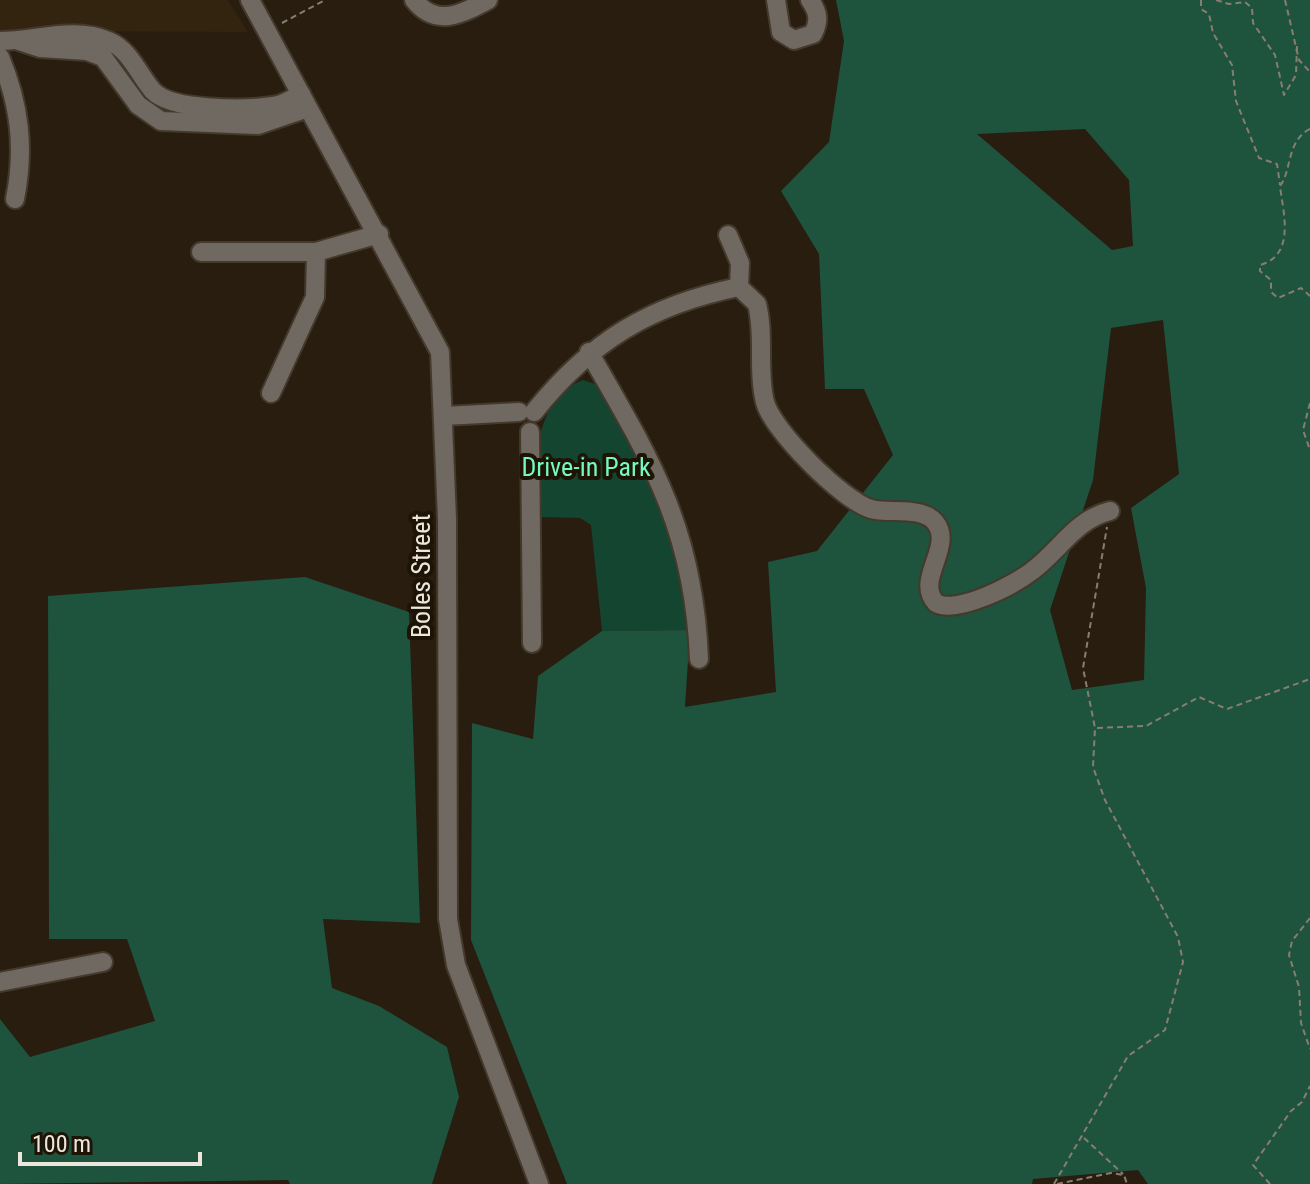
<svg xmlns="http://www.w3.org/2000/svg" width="1310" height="1184" font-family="'Roboto Condensed',sans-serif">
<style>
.built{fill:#32240e}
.green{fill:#134531}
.forest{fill:#1e533d;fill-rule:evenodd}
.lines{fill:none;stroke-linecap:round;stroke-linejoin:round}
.minor-casing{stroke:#44392b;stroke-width:22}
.path{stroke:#877e72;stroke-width:2;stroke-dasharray:6 4;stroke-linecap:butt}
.minor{stroke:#6f6962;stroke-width:18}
.labels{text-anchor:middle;stroke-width:8;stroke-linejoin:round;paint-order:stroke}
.park-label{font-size:26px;fill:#74fac0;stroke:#1e1406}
.street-label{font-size:26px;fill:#ede6dc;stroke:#1e1406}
</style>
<rect width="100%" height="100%" fill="#281d0e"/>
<!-- built -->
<path class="built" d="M 0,0 L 228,0 L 248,32 L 0,31 Z"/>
<!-- green -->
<path class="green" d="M 583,380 L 595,384 C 630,444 670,506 684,575 C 688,593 688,612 690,630 L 602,631 L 591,525 L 580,518 L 536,517 C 536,470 530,401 583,380 Z"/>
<!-- forest -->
<g class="forest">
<path d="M 836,0 L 1310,0 L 1310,1184 L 1148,1184 L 1138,1170 L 1033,1179 L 1032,1184 L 567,1184 L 471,940 L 472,723 L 533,739 L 538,676 L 602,631 L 690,630 L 685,707 L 776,692 L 768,562 L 817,551 L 893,455 L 864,389 L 825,389 L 819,254 L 781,191 L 829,142 L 844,41 ZM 1085,129 L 1129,180 L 1133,246 L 1112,250 L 977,134 ZM 1163,320 L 1179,474 L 1131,508 L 1146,588 L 1144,680 L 1072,690 L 1050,610 L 1093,480 L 1111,328 Z"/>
<path d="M 305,577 L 409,612 L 420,923 L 323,919 L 332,988 L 379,1006 L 447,1047 L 459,1097 L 432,1184 L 290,1184 L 288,1180 L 0,1184 L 0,1019 L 30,1057 L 155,1021 L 127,939 L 49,939 L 48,596 Z"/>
</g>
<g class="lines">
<defs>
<g id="minor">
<path d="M 250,0 L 440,352 L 447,519 L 448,919 L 456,965 L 539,1184"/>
<path d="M 414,0 C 436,28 462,14 488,0"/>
<path d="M 776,0 L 781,32 L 794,40 L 813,34 C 820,20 818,12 810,0"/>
<path d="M 0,41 C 36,41 74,26 109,41 C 130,50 139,75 153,91 C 172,111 246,110 273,106 C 283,105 292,99 301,94"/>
<path d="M 19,41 L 40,48 L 87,51 L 103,57 L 138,105 L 161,121 L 258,125 L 308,108"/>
<path d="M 0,57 C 20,105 25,149 15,199"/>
<path d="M 728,235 L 740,263 L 739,287"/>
<path d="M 201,252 L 316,252 L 379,234"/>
<path d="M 739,287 L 757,304 C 765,335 757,370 765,402 C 772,430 843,501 871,509 C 889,514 922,506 935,522 C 955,546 914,580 936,603 C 956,615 1014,585 1032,571 C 1059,551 1076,519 1110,511"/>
<path d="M 589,352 C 652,461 694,530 699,659"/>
<path d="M 271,393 L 315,297 L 316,252"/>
<path d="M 534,412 C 591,341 650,305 739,287"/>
<path d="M 444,416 L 519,412"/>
<path d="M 530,432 L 532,643"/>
<path d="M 0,982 L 103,962"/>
</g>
</defs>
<!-- minor casing -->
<use href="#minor" class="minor-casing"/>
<!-- path -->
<g class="path">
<path d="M 1201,0 L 1201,9 L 1209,14 L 1213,33 L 1232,65 L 1236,101 L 1259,158 L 1277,164 L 1280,185"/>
<path d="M 1216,0 L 1229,4 L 1245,2 L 1252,8 L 1253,23 L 1275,55 L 1284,95 L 1296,75 L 1297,46"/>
<path d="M 1285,0 L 1299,60 L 1310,72"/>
<path d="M 282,23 L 325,0"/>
<path d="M 1310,129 C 1286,141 1292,171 1280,186 C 1283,212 1296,255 1260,265 L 1260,271 L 1271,280 L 1271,292 L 1278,298 L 1301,288 L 1310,296"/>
<path d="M 1310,403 L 1303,430 L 1310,450"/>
<path d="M 1097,728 L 1146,726 L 1199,697 L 1227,709 L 1310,679"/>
<path d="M 1310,918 L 1292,941 L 1289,955 L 1299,987 L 1301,1023 L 1310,1049"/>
<path d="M 1084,1138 L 1123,1174"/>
<path d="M 1054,1184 L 1128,1056 L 1165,1030 L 1183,962 L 1178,937 L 1105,800 L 1093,767 L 1095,728 L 1083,668 L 1107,527"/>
<path d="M 1057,1184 L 1111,1173 L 1124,1175 L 1127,1184"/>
<path d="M 1270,1184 L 1253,1165 L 1291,1111 L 1302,1102 L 1310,1086"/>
</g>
<!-- minor -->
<use href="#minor" class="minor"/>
</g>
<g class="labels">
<!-- park labels -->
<g class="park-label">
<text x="586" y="476">Drive-in Park</text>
</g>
<!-- street labels -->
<g class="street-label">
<text transform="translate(421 576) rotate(-90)" y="9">Boles Street</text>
</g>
</g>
<!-- scale -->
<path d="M20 1152v12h180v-12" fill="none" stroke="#ede6dc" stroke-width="4"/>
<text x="32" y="1152" font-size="24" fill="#ede6dc" stroke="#1e1406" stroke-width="6" paint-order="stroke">100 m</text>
</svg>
